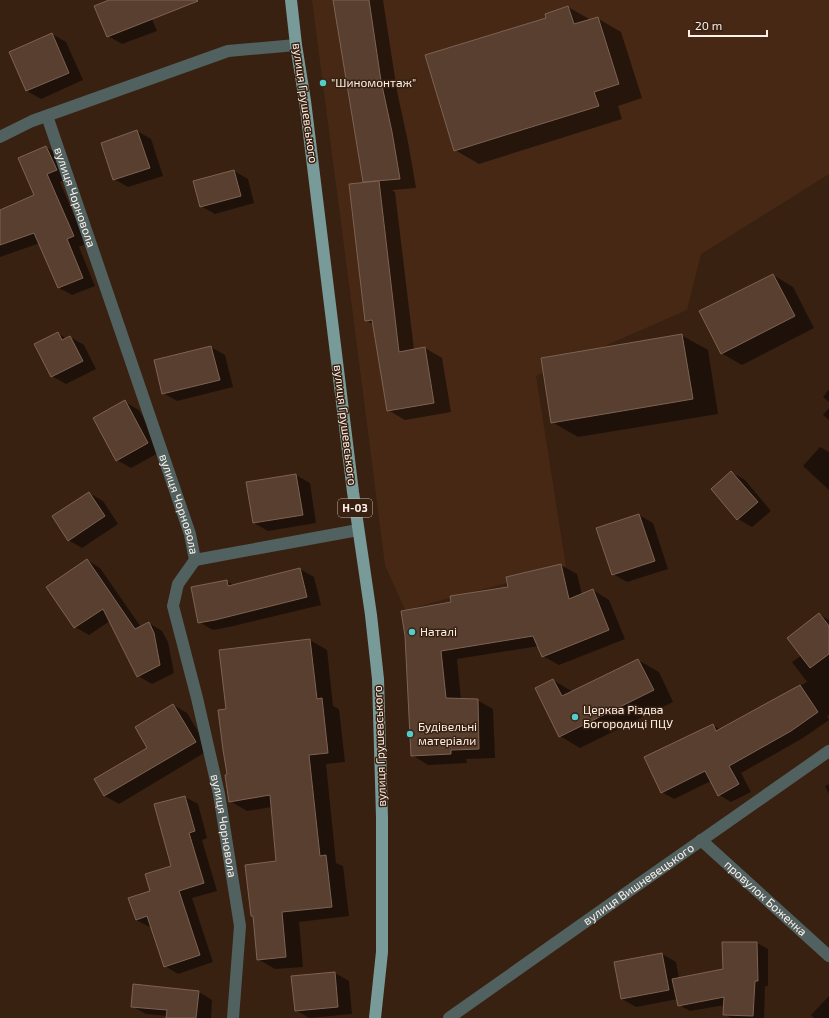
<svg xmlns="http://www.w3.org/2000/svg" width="829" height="1018" font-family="'Exo 2',sans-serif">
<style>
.built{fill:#462815}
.shadow{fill:#0007}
.building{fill:#593f30;stroke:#7e6252}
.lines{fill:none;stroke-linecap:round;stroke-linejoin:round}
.street{stroke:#516160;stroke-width:12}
.primary{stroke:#789a98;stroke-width:12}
.poi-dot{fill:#53cdc9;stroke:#392112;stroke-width:1.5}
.labels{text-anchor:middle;stroke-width:3;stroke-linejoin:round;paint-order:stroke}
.shield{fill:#392112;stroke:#c3b3a8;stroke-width:1}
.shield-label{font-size:11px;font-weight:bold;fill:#fef1e9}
.poi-label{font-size:12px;fill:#fef1e9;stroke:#392112;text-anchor:start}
.street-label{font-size:12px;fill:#fef1e9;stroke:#392112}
</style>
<rect width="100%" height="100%" fill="#392112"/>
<!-- built -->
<path class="built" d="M 312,0 L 829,0 L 829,174 L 701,254 L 687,310 L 536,376 L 566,567 L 405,610 L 385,565 L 356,338 Z"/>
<!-- shadow -->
<g class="shadow">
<path d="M 112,0 L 144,0 L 157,31 L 122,44 L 108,36 Z"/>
<path d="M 334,0 L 383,0 L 397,91 L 408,142 L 416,188 L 392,190 L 395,192 L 414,350 L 425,348 L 442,358 L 451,412 L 405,420 L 388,410 L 374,325 L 366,320 L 367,183 L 364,182 Z"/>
<path d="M 568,7 L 591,20 L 597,18 L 621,32 L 642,98 L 618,106 L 622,119 L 479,164 L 455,150 L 548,18 Z"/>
<path d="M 52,34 L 66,42 L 83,80 L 41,99 L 27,91 L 10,52 Z"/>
<path d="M 137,131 L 151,139 L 163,176 L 128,187 L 114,179 Z"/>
<path d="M 46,147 L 59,155 L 69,178 L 60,182 L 86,244 L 79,247 L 95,286 L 72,295 L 59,288 L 40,243 L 0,257 L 0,209 L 2,210 L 35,196 Z"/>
<path d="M 234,171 L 248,179 L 254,203 L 215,214 L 201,206 Z"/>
<path d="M 773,275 L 793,287 L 814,328 L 742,365 L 721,353 Z"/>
<path d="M 58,333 L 67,339 L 70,337 L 84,345 L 96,369 L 66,384 L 52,376 Z"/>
<path d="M 681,335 L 708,350 L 718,414 L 578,437 L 552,422 Z"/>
<path d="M 211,347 L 225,355 L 233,387 L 177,401 L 163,393 L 155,360 Z"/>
<path d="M 829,389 L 829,402 L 823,397 Z"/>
<path d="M 125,402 L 139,410 L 162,451 L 131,468 L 117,460 Z"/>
<path d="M 829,408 L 829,420 L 823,415 Z"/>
<path d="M 820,447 L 829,452 L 829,490 L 803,466 Z"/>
<path d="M 731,472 L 745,480 L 771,511 L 752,527 L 738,519 L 712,489 Z"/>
<path d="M 296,475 L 310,483 L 316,523 L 268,531 L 254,523 Z"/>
<path d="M 89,493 L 103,501 L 118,524 L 82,548 L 68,540 Z"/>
<path d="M 639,515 L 653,523 L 668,569 L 627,582 L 613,574 L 598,529 Z"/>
<path d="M 87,560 L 100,568 L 141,627 L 149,623 L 162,631 L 168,642 L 174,673 L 152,684 L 138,676 L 110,621 L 89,635 L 75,627 L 47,587 Z"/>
<path d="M 561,565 L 577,574 L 582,595 L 593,590 L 609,600 L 625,639 L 559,665 L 543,656 L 539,646 L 457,659 L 461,700 L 477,700 L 493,709 L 495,758 L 466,759 L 467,763 L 428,765 L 412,755 L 452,603 L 510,588 Z"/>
<path d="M 300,569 L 314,577 L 321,605 L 229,627 L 213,630 L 199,622 L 227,581 L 235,586 Z"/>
<path d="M 819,614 L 829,620 L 829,715 L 827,716 L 829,720 L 803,738 L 741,773 L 751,792 L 731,802 L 719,795 L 711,781 L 674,799 L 662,792 L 713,725 L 721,730 L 807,682 L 792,662 L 802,655 Z"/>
<path d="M 310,640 L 327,650 L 333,706 L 339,709 L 345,762 L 326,764 L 336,863 L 343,866 L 349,916 L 299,922 L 303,967 L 275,969 L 258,959 L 278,862 L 272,807 L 247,811 L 230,801 L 228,775 L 227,710 Z"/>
<path d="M 638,660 L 659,672 L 673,702 L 580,748 L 560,736 L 553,680 L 573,692 Z"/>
<path d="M 173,705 L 187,713 L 209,750 L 119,804 L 105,796 L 95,780 L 149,749 Z"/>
<path d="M 829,784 L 829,794 L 825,786 Z"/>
<path d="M 185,797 L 198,804 L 207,838 L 202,840 L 217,891 L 192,898 L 213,962 L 178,974 L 165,966 L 152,926 L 150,927 L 136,920 L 151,891 L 172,867 Z"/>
<path d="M 723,943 L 757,943 L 768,949 L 768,986 L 765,986 L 764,1018 L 731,1018 L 724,1014 L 725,1005 L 690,1011 L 679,1005 L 678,999 L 636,1007 L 622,999 L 662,954 L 676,962 L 679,979 L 724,970 Z"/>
<path d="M 335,973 L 349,981 L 352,1014 L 309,1018 L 296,1010 Z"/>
<path d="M 199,992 L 212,1000 L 211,1018 L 167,1018 L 167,1016 L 146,1014 L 132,1006 Z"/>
<path d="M 829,996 L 829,1018 L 814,1018 L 811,1015 Z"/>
</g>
<!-- building -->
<g class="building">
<path d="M 109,0 L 197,0 L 198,1 L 107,37 L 94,6 Z"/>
<path d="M 333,0 L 369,0 L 381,81 L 392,132 L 400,179 L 363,182 Z"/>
<path d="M 568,6 L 574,24 L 598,17 L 619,84 L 594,92 L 599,106 L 454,151 L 425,55 L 546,18 L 545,14 Z"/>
<path d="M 52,33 L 69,73 L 26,91 L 9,52 Z"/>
<path d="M 137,130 L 150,168 L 113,180 L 101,143 Z"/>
<path d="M 46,146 L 57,170 L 47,174 L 74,236 L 67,239 L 83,278 L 58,288 L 34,233 L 0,245 L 0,210 L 34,195 L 18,158 Z"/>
<path d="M 234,170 L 241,196 L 200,207 L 193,181 Z"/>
<path d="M 379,181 L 399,352 L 425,347 L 434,403 L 387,411 L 372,320 L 365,321 L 349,184 Z"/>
<path d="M 773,274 L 795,316 L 721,354 L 699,311 Z"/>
<path d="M 58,332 L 62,340 L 70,336 L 83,361 L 51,377 L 34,344 Z"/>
<path d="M 682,334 L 693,399 L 551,423 L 541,358 Z"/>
<path d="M 211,346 L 220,380 L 162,394 L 154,360 Z"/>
<path d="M 125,400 L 148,443 L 116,461 L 93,418 Z"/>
<path d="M 731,471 L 758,502 L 737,520 L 711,489 Z"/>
<path d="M 296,474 L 303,515 L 253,523 L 246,482 Z"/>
<path d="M 89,492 L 105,516 L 68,541 L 52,516 Z"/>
<path d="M 639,514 L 655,561 L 612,575 L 596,528 Z"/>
<path d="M 87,559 L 135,629 L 149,622 L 154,633 L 160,665 L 137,677 L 103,609 L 74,628 L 46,587 Z"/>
<path d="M 561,564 L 569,599 L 593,589 L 609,630 L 542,657 L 533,636 L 441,651 L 446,698 L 478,699 L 479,749 L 451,750 L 451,754 L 411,756 L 405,636 L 401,611 L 451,602 L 450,596 L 508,587 L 506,577 Z"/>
<path d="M 300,568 L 307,597 L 215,620 L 198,623 L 191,587 L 227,580 L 228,586 Z"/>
<path d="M 819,613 L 829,626 L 829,654 L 810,668 L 787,638 Z"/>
<path d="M 310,639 L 317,699 L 322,698 L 328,753 L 309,755 L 320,856 L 326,855 L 332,907 L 282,912 L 286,957 L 257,960 L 253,916 L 251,916 L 245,865 L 276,861 L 270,795 L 229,802 L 225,775 L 227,774 L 223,750 L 218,710 L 226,709 L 219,650 Z"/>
<path d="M 638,659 L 654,690 L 559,737 L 535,688 L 553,679 L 562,696 Z"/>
<path d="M 800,685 L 818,712 L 791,731 L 729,766 L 739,784 L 718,796 L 705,771 L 661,793 L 644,757 L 713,724 L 716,731 Z"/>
<path d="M 173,704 L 196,742 L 104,796 L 94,779 L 147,748 L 135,727 Z"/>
<path d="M 185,796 L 195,831 L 189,833 L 204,883 L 179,891 L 200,955 L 164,967 L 147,916 L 136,920 L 128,898 L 150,891 L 145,874 L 171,866 L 154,804 Z"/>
<path d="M 722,942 L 757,942 L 758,981 L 755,981 L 753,1016 L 723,1015 L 724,997 L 678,1006 L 672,979 L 723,969 Z"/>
<path d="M 662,953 L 669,990 L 621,999 L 614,962 Z"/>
<path d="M 335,972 L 338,1007 L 295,1011 L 291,976 Z"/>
<path d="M 133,984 L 199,991 L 196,1018 L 166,1018 L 167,1010 L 131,1007 Z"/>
</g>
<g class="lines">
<!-- street -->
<g class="street">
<path id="s1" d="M 47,116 L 190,534 L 195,560 L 178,584 L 173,606 L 197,698 L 219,794 L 240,926 L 233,1018"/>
<path d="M 0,137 L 32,121 L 228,51 L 296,45"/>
<path d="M 195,560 L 358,530"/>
<path id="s2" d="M 701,840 L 829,956"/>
<path id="s3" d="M 449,1018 L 639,884 L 829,751"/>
</g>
<!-- primary -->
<path class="primary" d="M 291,0 L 296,45 L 305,101 L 353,492 L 371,615 L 378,679 L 382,817 L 382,952 L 375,1018"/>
</g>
<!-- markers -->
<g class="poi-dot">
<circle cx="323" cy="83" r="4"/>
<circle cx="412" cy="632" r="4"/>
<circle cx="575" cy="717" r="4"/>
<circle cx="410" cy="734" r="4"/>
</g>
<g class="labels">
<!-- shield labels -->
<rect class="shield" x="338" y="499" width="34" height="18" rx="3"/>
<g class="shield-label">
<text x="355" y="512">Н-03</text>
</g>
<!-- poi labels -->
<g class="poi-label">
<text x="331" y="87">"Шиномонтаж"</text>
<text x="420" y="636">Наталі</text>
<text x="583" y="714">Церква Різдва<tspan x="583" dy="14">Богородиці ПЦУ</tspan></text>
<text x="418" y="731">Будівельні<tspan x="418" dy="14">матеріали</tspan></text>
</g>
<!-- street labels -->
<g class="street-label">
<text transform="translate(305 103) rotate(82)" y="4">вулиця Грушевського</text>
<text dy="4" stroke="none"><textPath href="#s1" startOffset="86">вулиця Чорновола</textPath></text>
<text transform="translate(345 425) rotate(83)" y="4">вулиця Грушевського</text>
<text dy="4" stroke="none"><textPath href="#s1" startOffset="410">вулиця Чорновола</textPath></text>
<text transform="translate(380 746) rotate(-92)" y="4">вулиця Грушевського</text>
<text dy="4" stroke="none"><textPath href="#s1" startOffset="746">вулиця Чорновола</textPath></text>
<text dy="4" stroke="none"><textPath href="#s3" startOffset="232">вулиця Вишневецького</textPath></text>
<text dy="4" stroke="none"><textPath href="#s2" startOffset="87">провулок Боженка</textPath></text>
</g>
</g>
<!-- scale -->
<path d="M689 30v6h78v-6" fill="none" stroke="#fef1e9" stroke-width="2"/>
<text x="695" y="30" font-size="12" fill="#fef1e9" stroke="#392112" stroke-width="3" paint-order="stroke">20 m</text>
</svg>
